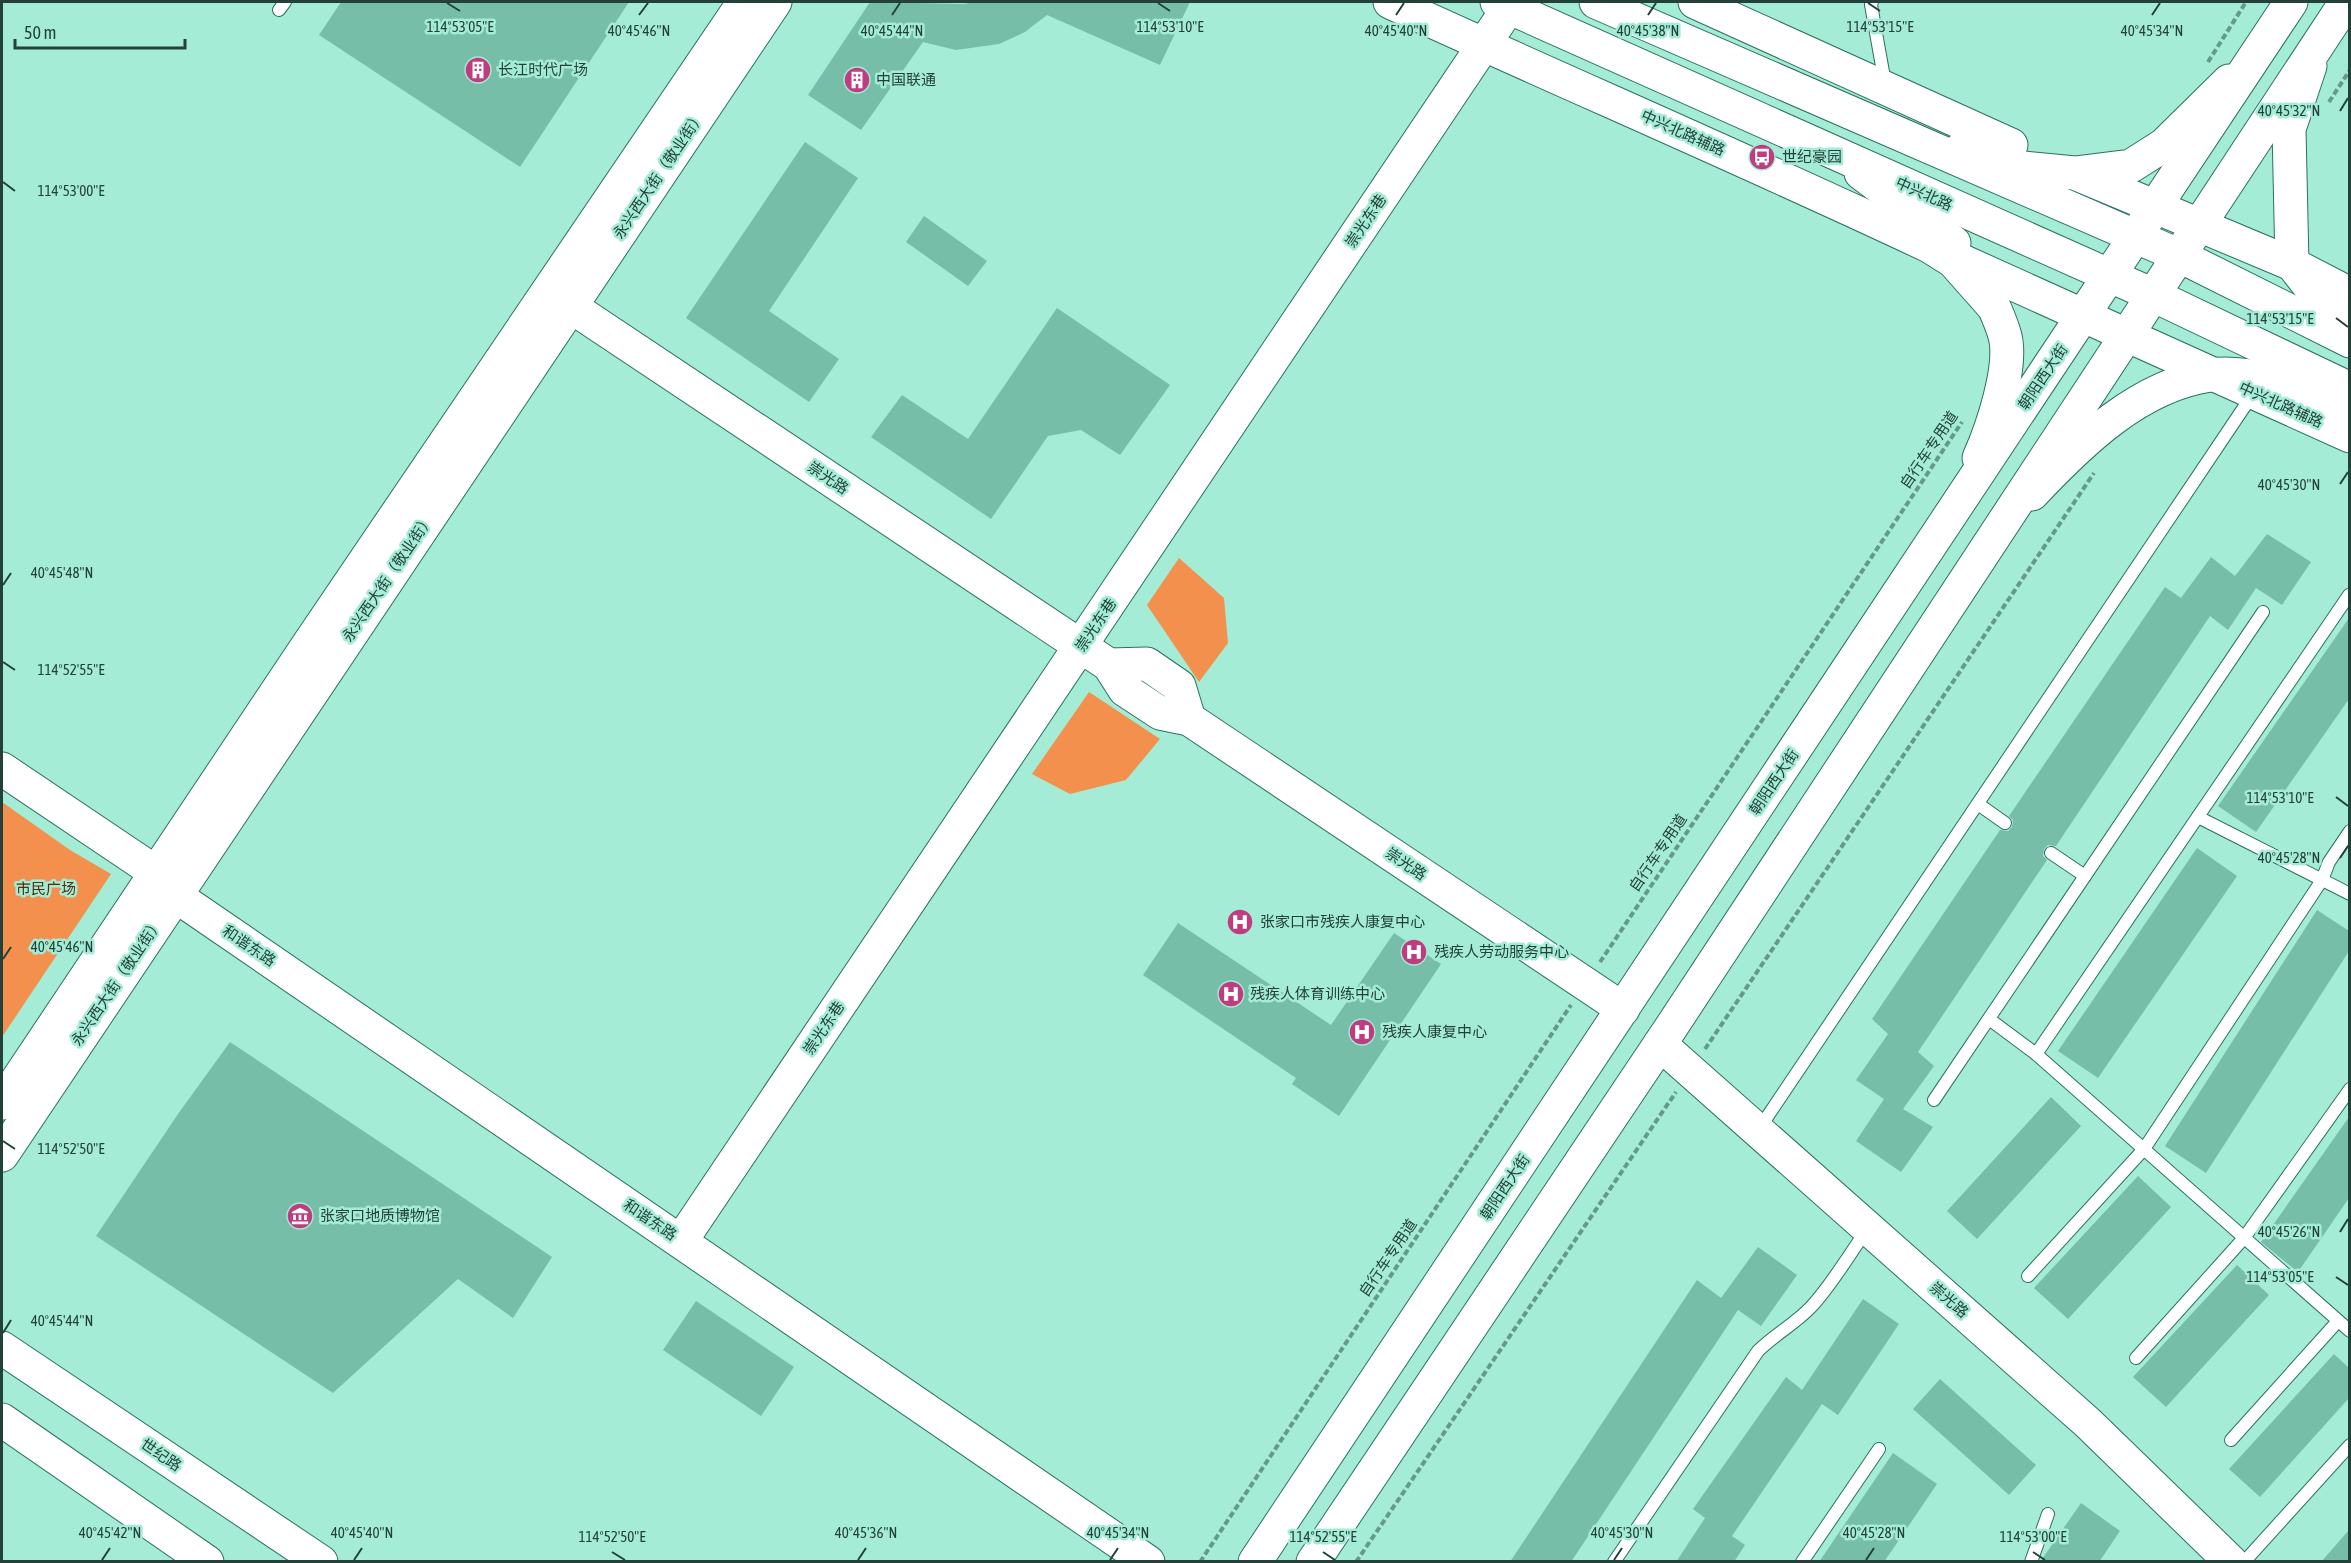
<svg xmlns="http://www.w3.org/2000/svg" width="2351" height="1563" font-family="'Asap Condensed','Noto Sans SC',sans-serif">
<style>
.green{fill:#f4904e}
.building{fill:#77bea8}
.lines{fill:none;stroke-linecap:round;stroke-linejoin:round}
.lane-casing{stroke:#2a725e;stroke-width:14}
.secondary-casing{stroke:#2a725e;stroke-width:35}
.primary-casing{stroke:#2a725e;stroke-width:35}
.path{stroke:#659989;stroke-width:4;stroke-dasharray:6 3;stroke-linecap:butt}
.lane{stroke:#fff;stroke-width:12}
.secondary{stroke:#fff;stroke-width:33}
.primary{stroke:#fff;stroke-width:33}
.ticks{fill:none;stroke:#234138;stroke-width:2}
.labels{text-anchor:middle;stroke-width:5;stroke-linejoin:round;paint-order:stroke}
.poi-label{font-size:15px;fill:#234138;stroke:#a4ecd5;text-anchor:start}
.street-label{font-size:15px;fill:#234138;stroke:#a4ecd5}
.park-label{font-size:15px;fill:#562c0e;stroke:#a4ecd5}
.ticks-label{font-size:15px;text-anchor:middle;fill:#234138;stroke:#a4ecd5;stroke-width:5;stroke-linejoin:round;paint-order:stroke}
</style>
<rect width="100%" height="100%" fill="#a4ecd5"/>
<!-- green -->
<g class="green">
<path d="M 1179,558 L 1224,598 L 1228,643 L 1199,682 L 1147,605 Z"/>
<path d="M 1089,692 L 1160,739 L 1126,780 L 1070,794 L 1032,774 Z"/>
<path d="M 2,802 L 70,850 L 111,874 L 2,1037 Z"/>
</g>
<!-- building -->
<g class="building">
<path d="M 341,2 L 629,2 L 520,167 L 319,35 Z"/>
<path d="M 870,2 L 964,4 L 973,2 L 1190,2 L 1160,65 L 1047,15 L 1025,32 L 999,44 L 956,50 L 923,42 L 861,130 L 808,95 Z"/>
<path d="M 805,142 L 858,178 L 769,311 L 839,359 L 809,402 L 686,318 Z"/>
<path d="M 924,216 L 987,261 L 968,286 L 906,242 Z"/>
<path d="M 1057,308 L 1170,385 L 1120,455 L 1081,430 L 1048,436 L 991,519 L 871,437 L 902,395 L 968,439 Z"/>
<path d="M 2267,534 L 2311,562 L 2282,605 L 2256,588 L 2228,630 L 2210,616 L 2056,846 L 2048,845 L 2044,849 L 2043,856 L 2047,860 L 1918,1052 L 1934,1066 L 1903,1109 L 1933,1127 L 1901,1172 L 1856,1141 L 1884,1099 L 1856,1080 L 1888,1034 L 1872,1019 L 2000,830 L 2008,831 L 2012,827 L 2013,820 L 2009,816 L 2165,587 L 2181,598 L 2211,557 L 2235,576 Z"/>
<path d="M 2349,618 L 2349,699 L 2256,832 L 2218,806 Z"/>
<path d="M 2197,848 L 2237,876 L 2098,1078 L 2058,1051 Z"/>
<path d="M 2317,910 L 2349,931 L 2349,951 L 2206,1173 L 2165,1146 Z"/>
<path d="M 1178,923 L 1331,1025 L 1394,933 L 1441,964 L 1339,1116 L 1292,1084 L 1296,1078 L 1143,975 Z"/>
<path d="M 230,1042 L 552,1257 L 513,1318 L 458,1279 L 333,1393 L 96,1236 L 178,1114 Z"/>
<path d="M 2051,1097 L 2081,1126 L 1977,1239 L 1947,1211 Z"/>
<path d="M 2349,1117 L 2349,1198 L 2298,1272 L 2261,1242 Z"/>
<path d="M 2138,1176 L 2171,1207 L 2068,1319 L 2034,1288 Z"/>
<path d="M 1758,1247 L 1797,1275 L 1761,1326 L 1738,1310 L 1571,1562 L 1510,1562 L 1697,1280 L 1721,1298 Z"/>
<path d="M 2237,1265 L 2269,1295 L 2166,1407 L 2133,1377 Z"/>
<path d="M 1863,1299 L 1899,1324 L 1838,1415 L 1822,1404 L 1732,1536 L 1745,1545 L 1734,1562 L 1676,1562 L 1705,1518 L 1693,1509 L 1786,1377 L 1802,1390 Z"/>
<path d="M 696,1301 L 794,1367 L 761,1416 L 663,1350 Z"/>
<path d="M 2334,1354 L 2349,1368 L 2349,1398 L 2260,1497 L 2229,1469 Z"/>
<path d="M 1940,1379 L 2036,1465 L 2009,1495 L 1913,1409 Z"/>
<path d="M 1893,1453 L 1937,1484 L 1884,1562 L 1819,1562 Z"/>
<path d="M 2081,1503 L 2120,1531 L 2099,1562 L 2040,1562 Z"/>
<path d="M 2349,1530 L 2349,1562 L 2321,1562 Z"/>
</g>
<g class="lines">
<defs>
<g id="lane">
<path d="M 1872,2 L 1871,5 L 1885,83"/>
<path d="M 279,10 L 285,2"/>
<path d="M 1978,804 L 2005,823"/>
<path d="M 2198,817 L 2350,894"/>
<path d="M 2051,853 L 2085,876"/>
<path d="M 1989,1019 L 2036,1054 L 2350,1331"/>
<path d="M 2036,1054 L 2349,595"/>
<path d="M 1934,1100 L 2263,612"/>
<path d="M 1759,1129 L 2253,394"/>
<path d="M 2028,1276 L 2144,1149 L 2322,880 L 2329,862 L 2350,831"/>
<path d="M 2136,1358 L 2244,1238 L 2350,1089"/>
<path d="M 2231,1440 L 2338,1321"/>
<path d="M 1614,1562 L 1758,1351 C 1775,1334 1795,1324 1811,1307 C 1831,1286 1851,1252 1868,1228"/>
<path d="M 1802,1562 L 1879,1449"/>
<path d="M 2031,1562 L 2048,1514"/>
<path d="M 2244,1562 L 2350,1445"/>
</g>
<g id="secondary">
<path d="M 1390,2 C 1569,84 1751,162 1929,246 L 1953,261 L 1992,305"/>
<path d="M 1695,2 L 2011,145"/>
<path d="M 2310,66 L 2289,129 L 2292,264 L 2329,311 L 2350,325"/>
<path d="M 1962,148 L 2023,168 L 2075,173 L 2131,166 L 2164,145 L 2229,81"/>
<path d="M 1861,173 L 1954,243"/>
<path d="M 2077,174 L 2292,264 L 2350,294"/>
<path d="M 1960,260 L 2350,436"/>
<path d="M 552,294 L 1109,665 L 1125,690 L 1160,713 L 1189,719 L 1623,1009"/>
<path d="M 1979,458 C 1992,429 2013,367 2005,336 C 2000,318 1991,301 1984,284"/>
<path d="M 2032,494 C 2080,443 2139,385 2211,375 C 2252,369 2311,392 2350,404"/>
<path d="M 1109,665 L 1147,664 L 1179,686 L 1189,719"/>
<path d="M 2,769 L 173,884"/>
<path d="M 157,883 L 1148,1562"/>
<path d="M 1660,1044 L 2088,1423 L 2231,1562"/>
<path d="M 2,1103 L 310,642 L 744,2"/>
<path d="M 2,1155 L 775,2"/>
<path d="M 681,1241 L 1509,7"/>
</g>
<g id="primary">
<path d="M 1497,2 L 2153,295 L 2350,389"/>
<path d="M 1596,2 L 2178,255 L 2350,341"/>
<path d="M 2,1348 L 321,1562"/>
<path d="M 2,1420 L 207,1562"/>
<path d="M 1255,1562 L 2291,2"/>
<path d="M 1313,1562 L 1672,1026 L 2346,2"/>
</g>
</defs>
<!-- lane casing -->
<use href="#lane" class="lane-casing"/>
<!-- secondary casing -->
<use href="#secondary" class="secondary-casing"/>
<!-- primary casing -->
<use href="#primary" class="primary-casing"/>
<!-- path -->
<g class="path">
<path d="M 2208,62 L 2246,2"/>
<path d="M 2329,102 L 2350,70"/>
<path d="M 1600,962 L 1962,422"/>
<path d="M 1705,1049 L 2094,473"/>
<path d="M 1200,1562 L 1571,1005"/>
<path d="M 1356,1562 L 1676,1092"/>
</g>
<!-- lane -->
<use href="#lane" class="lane"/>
<!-- secondary -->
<use href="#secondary" class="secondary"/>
<!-- primary -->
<use href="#primary" class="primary"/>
</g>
<!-- ticks -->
<path class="ticks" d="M 447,3 L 460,11M 1158,3 L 1170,11M 1868,3 L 1880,11M 639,15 L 648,3M 892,15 L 900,3M 1396,15 L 1404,3M 1648,15 L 1656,3M 2152,15 L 2160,3M 2340,111 L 2348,98M 3,182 L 15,191M 2336,318 L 2348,327M 2340,484 L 2348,472M 3,585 L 11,573M 3,662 L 15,670M 2336,797 L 2348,806M 2340,858 L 2348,846M 3,959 L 11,947M 3,1141 L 15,1149M 2340,1232 L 2348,1219M 2336,1277 L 2348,1285M 3,1333 L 11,1320M 612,1552 L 625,1560M 1323,1552 L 1335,1560M 2033,1552 L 2045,1560M 102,1560 L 110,1548M 354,1560 L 362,1548M 858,1560 L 866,1548M 1110,1560 L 1118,1548M 1614,1560 L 1622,1548M 1866,1560 L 1874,1548"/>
<!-- icons -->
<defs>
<symbol id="building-disc" viewBox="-11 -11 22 22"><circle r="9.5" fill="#c03c81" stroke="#a4ecd5"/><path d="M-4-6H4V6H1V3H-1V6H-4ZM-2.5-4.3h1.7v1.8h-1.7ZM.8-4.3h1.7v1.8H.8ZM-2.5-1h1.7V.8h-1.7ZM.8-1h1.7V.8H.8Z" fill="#fff"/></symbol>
<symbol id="bus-disc" viewBox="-11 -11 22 22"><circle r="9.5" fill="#c03c81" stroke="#a4ecd5"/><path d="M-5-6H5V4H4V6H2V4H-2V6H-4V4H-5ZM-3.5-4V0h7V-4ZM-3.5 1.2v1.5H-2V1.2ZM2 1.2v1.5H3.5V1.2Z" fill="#fff"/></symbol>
<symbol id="hospital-disc" viewBox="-11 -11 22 22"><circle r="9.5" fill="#c03c81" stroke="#a4ecd5"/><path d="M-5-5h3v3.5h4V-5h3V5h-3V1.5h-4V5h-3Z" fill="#fff"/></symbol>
<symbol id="museum-disc" viewBox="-11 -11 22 22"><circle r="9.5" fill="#c03c81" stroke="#a4ecd5"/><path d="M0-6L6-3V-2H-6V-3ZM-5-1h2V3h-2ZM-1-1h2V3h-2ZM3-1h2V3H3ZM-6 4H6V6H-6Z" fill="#fff"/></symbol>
</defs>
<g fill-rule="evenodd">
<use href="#building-disc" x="463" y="55" width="30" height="30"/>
<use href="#building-disc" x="842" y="65" width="30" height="30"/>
<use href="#bus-disc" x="1747" y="142" width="30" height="30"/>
<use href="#hospital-disc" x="1225" y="907" width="30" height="30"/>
<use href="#hospital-disc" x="1399" y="937" width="30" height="30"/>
<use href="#hospital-disc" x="1216" y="979" width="30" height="30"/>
<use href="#hospital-disc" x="1347" y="1017" width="30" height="30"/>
<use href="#museum-disc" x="285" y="1201" width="30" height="30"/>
</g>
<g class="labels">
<!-- poi labels -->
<g class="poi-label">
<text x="498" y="75">长江时代广场</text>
<text x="876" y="85">中国联通</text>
<text x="1782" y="162">世纪豪园</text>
<text x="1260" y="927">张家口市残疾人康复中心</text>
<text x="1434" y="957">残疾人劳动服务中心</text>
<text x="1250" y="999">残疾人体育训练中心</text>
<text x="1382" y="1037">残疾人康复中心</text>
<text x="320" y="1221">张家口地质博物馆</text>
</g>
<!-- street labels -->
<g class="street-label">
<text transform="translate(1683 133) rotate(24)" y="5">中兴北路辅路</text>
<text transform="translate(659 175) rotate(-56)" y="5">永兴西大街（敬业街）</text>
<text transform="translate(1924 194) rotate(24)" y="5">中兴北路</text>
<text transform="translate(1366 221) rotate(-56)" y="5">崇光东巷</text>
<text transform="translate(2043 377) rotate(-56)" y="5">朝阳西大街</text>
<text transform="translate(2281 405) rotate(24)" y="5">中兴北路辅路</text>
<text transform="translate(1929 450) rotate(-56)" y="5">自行车专用道</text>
<text transform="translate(828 478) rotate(34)" y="5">崇光路</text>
<text transform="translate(388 578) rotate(-56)" y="5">永兴西大街（敬业街）</text>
<text transform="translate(1096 625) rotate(-56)" y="5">崇光东巷</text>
<text transform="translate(1774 782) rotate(-56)" y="5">朝阳西大街</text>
<text transform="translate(1658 853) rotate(-56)" y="5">自行车专用道</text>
<text transform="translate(1406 864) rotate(34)" y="5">崇光路</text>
<text transform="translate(249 946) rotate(34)" y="5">和谐东路</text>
<text transform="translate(117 982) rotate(-56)" y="5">永兴西大街（敬业街）</text>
<text transform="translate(824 1028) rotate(-56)" y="5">崇光东巷</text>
<text transform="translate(1505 1187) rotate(-56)" y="5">朝阳西大街</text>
<text transform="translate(650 1220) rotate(34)" y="5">和谐东路</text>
<text transform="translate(1388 1258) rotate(-56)" y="5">自行车专用道</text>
<text transform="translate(1949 1300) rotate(41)" y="5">崇光路</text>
<text transform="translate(161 1455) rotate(34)" y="5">世纪路</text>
</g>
<!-- park labels -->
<g class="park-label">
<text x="46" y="894">市民广场</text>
</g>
</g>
<g class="ticks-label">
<text x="460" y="32">114°53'05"E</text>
<text x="1170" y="32">114°53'10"E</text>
<text x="1880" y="32">114°53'15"E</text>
<text x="639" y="36">40°45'46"N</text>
<text x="892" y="36">40°45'44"N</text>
<text x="1396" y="36">40°45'40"N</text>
<text x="1648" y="36">40°45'38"N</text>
<text x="2152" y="36">40°45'34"N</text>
<text x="2289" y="116">40°45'32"N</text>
<text x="71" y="196">114°53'00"E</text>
<text x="2280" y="324">114°53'15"E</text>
<text x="2289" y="490">40°45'30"N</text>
<text x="62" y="578">40°45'48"N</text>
<text x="71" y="675">114°52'55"E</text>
<text x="2280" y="803">114°53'10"E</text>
<text x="2289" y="863">40°45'28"N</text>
<text x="62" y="952">40°45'46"N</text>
<text x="71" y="1154">114°52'50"E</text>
<text x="2289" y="1237">40°45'26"N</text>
<text x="2280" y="1282">114°53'05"E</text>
<text x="62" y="1326">40°45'44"N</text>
<text x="110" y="1538">40°45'42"N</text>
<text x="362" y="1538">40°45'40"N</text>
<text x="866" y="1538">40°45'36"N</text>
<text x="1118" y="1538">40°45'34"N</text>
<text x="1622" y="1538">40°45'30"N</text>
<text x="1874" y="1538">40°45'28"N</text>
<text x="612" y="1542">114°52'50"E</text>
<text x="1323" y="1542">114°52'55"E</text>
<text x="2033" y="1542">114°53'00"E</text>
</g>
<!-- border -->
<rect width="2351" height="1563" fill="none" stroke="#234138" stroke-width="6"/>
<!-- scale -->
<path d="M15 39v9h170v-9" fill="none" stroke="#234138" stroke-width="3"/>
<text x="24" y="39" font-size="18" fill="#234138" stroke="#a4ecd5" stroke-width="4.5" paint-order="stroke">50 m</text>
</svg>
